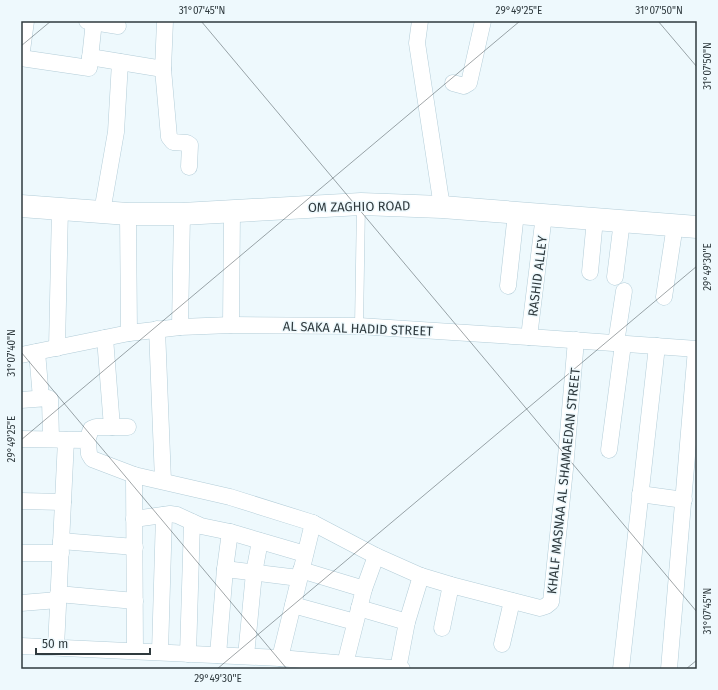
<svg xmlns="http://www.w3.org/2000/svg" width="718" height="690" font-family="'Fira Sans',sans-serif">
<style>
.lines{fill:none;stroke-linecap:round;stroke-linejoin:round}
.lane-casing{stroke:#b3cdd8;stroke-width:9}
.street-casing{stroke:#b3cdd8;stroke-width:17}
.primary-casing{stroke:#b3cdd8;stroke-width:23}
.lane{stroke:#fff;stroke-width:8}
.street{stroke:#fff;stroke-width:16}
.primary{stroke:#fff;stroke-width:22}
.ticks{fill:none;stroke:#2f3a3e;stroke-width:1;stroke-opacity:0.45}
.labels{text-anchor:middle;stroke-width:3;stroke-linejoin:round;paint-order:stroke}
.street-label{font-size:13px;fill:#2f3a3e;stroke:#eef9fd}
.neatline{fill:none;stroke:#2f3a3e;stroke-width:1.5}
.ticks-label{font-size:10px;text-anchor:middle;fill:#2f3a3e}
</style>
<rect width="100%" height="100%" fill="#eef9fd"/>
<g class="lines">
<defs>
<path id="lane" d="M 359,326 L 361,204"/>
<g id="street">
<path d="M 87,21 L 118,26"/>
<path d="M 165,21 L 163,69 L 169,137 L 173,142 L 187,143 L 190,145 L 189,167"/>
<path d="M 420,21 L 417,43 L 442,207"/>
<path d="M 90,57 L 163,69"/>
<path d="M 21,58 L 89,68 L 94,21"/>
<path d="M 21,58 L 26,21"/>
<path d="M 453,83 L 464,86 L 469,83 L 483,21"/>
<path d="M 102,212 L 116,132 L 120,62"/>
<path d="M 128,214 L 129,333"/>
<path d="M 590,272 L 595,219"/>
<path d="M 615,277 L 622,221"/>
<path d="M 508,286 L 516,213"/>
<path d="M 664,297 L 675,225"/>
<path d="M 231,325 L 232,211"/>
<path d="M 180,327 L 182,214"/>
<path d="M 157,329 L 163,481"/>
<path d="M 529,337 L 544,215"/>
<path d="M 105,338 L 112,427"/>
<path d="M 616,343 L 624,291"/>
<path d="M 57,348 L 60,208"/>
<path d="M 37,352 L 41,398"/>
<path d="M 21,355 L 129,333 L 180,327 L 231,325 L 359,326 L 529,337 L 697,349"/>
<path d="M 21,400 L 48,398 L 50,399 L 51,439"/>
<path d="M 21,439 L 85,440 L 88,443 L 89,454 L 92,459 L 134,475 L 230,497 L 313,523 L 376,556 L 421,576 L 451,585 L 540,608 L 546,606 L 551,602 L 565,469 L 576,340"/>
<path d="M 87,441 L 91,429 L 96,427 L 128,427"/>
<path d="M 609,450 L 623,344"/>
<path d="M 134,475 L 135,651"/>
<path d="M 640,494 L 684,500"/>
<path d="M 21,501 L 63,502"/>
<path d="M 134,519 L 170,514 L 177,515 L 201,526 L 230,532 L 305,554"/>
<path d="M 61,541 L 135,547"/>
<path d="M 21,553 L 61,553"/>
<path d="M 225,569 L 299,578"/>
<path d="M 301,570 L 364,589"/>
<path d="M 58,594 L 135,601"/>
<path d="M 21,603 L 58,600"/>
<path d="M 293,605 L 355,622"/>
<path d="M 359,608 L 407,622"/>
<path d="M 442,628 L 451,585"/>
<path d="M 502,644 L 512,601"/>
<path d="M 21,646 L 280,658 L 402,669"/>
<path d="M 56,647 L 66,440"/>
<path d="M 160,652 L 164,515"/>
<path d="M 188,654 L 192,522"/>
<path d="M 218,655 L 225,569 L 230,532"/>
<path d="M 246,656 L 254,573 L 260,541"/>
<path d="M 280,658 L 313,523"/>
<path d="M 345,664 L 364,589 L 376,556"/>
<path d="M 398,669 L 407,622 L 421,576"/>
<path d="M 621,669 L 657,346"/>
<path d="M 669,669 L 696,349"/>
</g>
<path id="primary" d="M 21,206 L 128,214 L 182,214 L 361,204 L 442,207 L 697,227"/>
</defs>
<!-- lane casing -->
<use href="#lane" class="lane-casing"/>
<!-- street casing -->
<use href="#street" class="street-casing"/>
<!-- primary casing -->
<use href="#primary" class="primary-casing"/>
<!-- lane -->
<use href="#lane" class="lane"/>
<!-- street -->
<use href="#street" class="street"/>
<!-- primary -->
<use href="#primary" class="primary"/>
</g>
<!-- ticks -->
<path class="ticks" d="M 201,21 L 697,612M 658,21 L 697,67M 21,46 L 51,21M 21,352 L 287,669M 21,440 L 520,21M 217,669 L 697,266M 686,669 L 697,660"/>
<g class="labels">
<!-- street labels -->
<g class="street-label">
<text transform="translate(359 206) rotate(-1)" y="5">OM ZAGHIO ROAD</text>
<text transform="translate(537 276) rotate(-83)" y="5">RASHID ALLEY</text>
<text transform="translate(358 328) rotate(2)" y="5">AL SAKA AL HADID STREET</text>
<text transform="translate(563 481) rotate(-84)" y="5">KHALF MASNAA AL SHAMAEDAN STREET</text>
</g>
</g>
<!-- border -->
<rect width="718" height="690" fill="none" stroke="#eef9fd" stroke-width="44"/>
<!-- scale -->
<path d="M36 648v6h114v-6" fill="none" stroke="#2f3a3e" stroke-width="2"/>
<text x="42" y="648" font-size="12" fill="#2f3a3e" stroke="#eef9fd" stroke-width="3" paint-order="stroke">50 m</text>
<rect x="22" y="22" width="674" height="646" class="neatline"/>
<g class="ticks-label">
<text x="202" y="14">31°07'45"N</text>
<text x="519" y="14">29°49'25"E</text>
<text x="659" y="14">31°07'50"N</text>
<text transform="translate(707 66) rotate(-90)" y="4">31°07'50"N</text>
<text transform="translate(707 267) rotate(-90)" y="4">29°49'30"E</text>
<text transform="translate(11 353) rotate(-90)" y="4">31°07'40"N</text>
<text transform="translate(11 439) rotate(-90)" y="4">29°49'25"E</text>
<text transform="translate(707 611) rotate(-90)" y="4">31°07'45"N</text>
<text x="218" y="682">29°49'30"E</text>
</g>
</svg>
